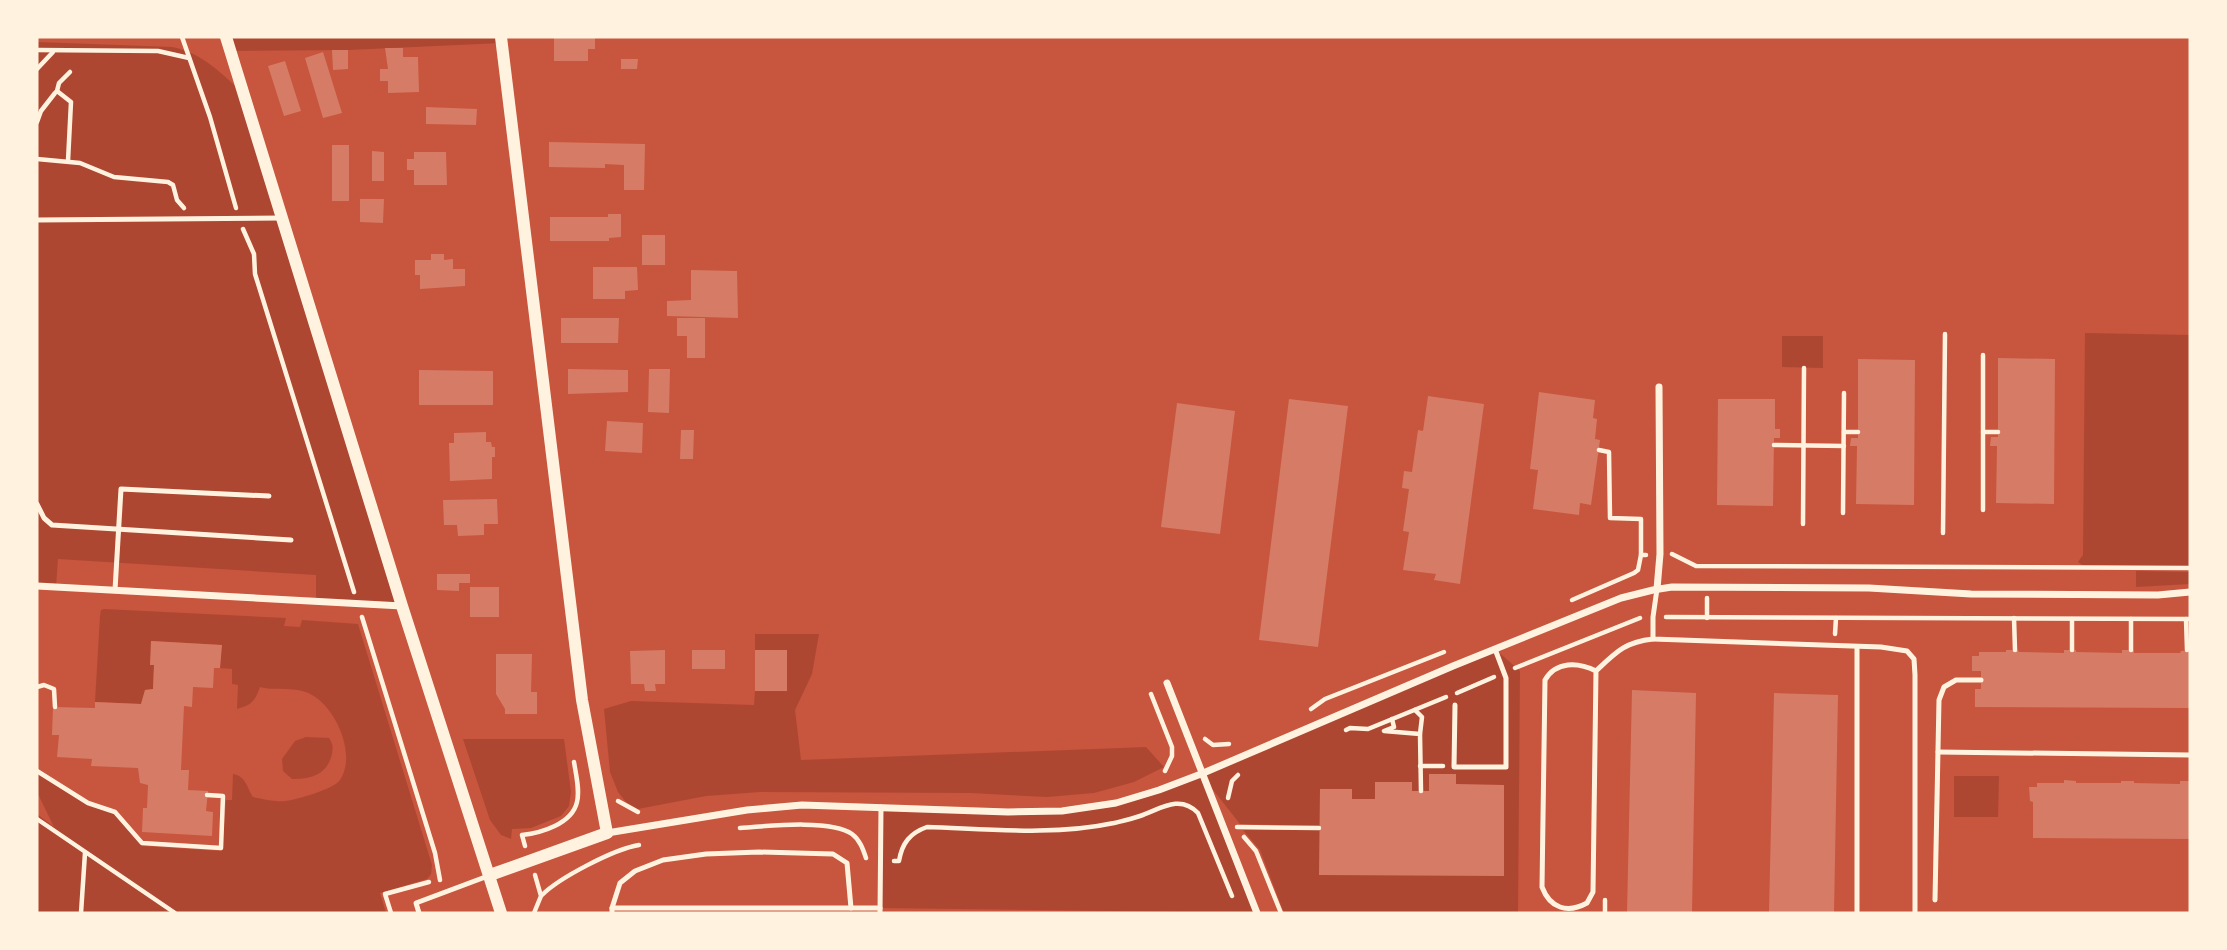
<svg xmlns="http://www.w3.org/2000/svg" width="2227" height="950" font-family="'Fira Sans Condensed',sans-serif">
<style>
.green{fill:#ae4732}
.building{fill:#d67c66}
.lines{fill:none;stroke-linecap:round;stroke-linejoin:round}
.path{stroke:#fff3e0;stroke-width:4.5}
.service{stroke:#fff3e0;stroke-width:5}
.minor{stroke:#fff3e0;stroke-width:7}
.tertiary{stroke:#fff3e0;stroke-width:12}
</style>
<rect width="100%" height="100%" fill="#c8553d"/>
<!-- green -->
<g class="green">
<path d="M 226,37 L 501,37 L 502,43 L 348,50 L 231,51 Z"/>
<path d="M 37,42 L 172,47 C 203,53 222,74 244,94 L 402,606 L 316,602 L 316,575 L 58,559 L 56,587 L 37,586 Z"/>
<path d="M 2085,333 L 2190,335 L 2190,568 L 2086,568 L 2078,562 L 2083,555 Z"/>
<path d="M 1782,336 L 1823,336 L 1823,368 L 1782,367 Z"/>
<path d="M 2136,571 L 2190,572 L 2190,584 L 2136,587 Z"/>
<path d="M 104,609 L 286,618 L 284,626 L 300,627 L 302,620 L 358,624 L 432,865 L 431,874 L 427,879 L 380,893 L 386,913 L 37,913 L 37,814 L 54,827 L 37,792 L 37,774 L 88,805 L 117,814 L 142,846 L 222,851 L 226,800 L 232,800 L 233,774 C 246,776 247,788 253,797 C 262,799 276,802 285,801 C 296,800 334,789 340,780 C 357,755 336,708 312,695 C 295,685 277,692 260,687 C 255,701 252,705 237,709 L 238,685 L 232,684 L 232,669 L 220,668 L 221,645 L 152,641 L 151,665 L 154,665 L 153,689 L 145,690 L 141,704 L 95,702 L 100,616 L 101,610 Z"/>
<path d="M 755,634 L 819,634 L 812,674 L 795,710 L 801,760 L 1146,747 L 1164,767 L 1134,782 L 1094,793 L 1047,797 L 970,793 L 760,792 L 706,796 L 638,809 L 626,802 L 618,792 L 610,772 L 604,709 L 631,701 L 754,705 L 755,691 L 786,691 L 786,650 L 755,650 Z"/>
<path d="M 1495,649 L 1520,671 L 1518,913 L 1284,913 L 1260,850 L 1243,830 L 1280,830 L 1278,825 L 1240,824 L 1203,777 L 1257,913 L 880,908 L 881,807 L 1008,812 L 1111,804 L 1159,790 Z"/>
<path d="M 306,737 L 329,738 C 333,744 333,747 332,754 C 327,775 311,779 292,779 L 283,771 L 282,759 L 295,741 Z"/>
<path d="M 463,739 L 564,739 L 571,792 L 569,806 L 561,816 L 531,828 L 512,829 L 511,839 L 501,835 L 490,820 Z"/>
<path d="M 1954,776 L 1999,776 L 1998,817 L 1954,817 Z"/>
</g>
<!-- building -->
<g class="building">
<path d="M 554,37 L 595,37 L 595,49 L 588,49 L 588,61 L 554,61 Z"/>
<path d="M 385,48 L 403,48 L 403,57 L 418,57 L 419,92 L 388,93 L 388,81 L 380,81 L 380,69 L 388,69 Z"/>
<path d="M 332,50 L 348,50 L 348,69 L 333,70 Z"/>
<path d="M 323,52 L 342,113 L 323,118 L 305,58 Z"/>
<path d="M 621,59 L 638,59 L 637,69 L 621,69 Z"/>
<path d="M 285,61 L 301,111 L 284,116 L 268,66 Z"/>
<path d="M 426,107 L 477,109 L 476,125 L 426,124 Z"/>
<path d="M 549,142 L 645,144 L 644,190 L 624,190 L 624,165 L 605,164 L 605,168 L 549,167 Z"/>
<rect x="332" y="145" width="17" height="56"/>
<path d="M 372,151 L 384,152 L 384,181 L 372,181 Z"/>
<path d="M 414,152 L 446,152 L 447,185 L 414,185 L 414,170 L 407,170 L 407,159 L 414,159 Z"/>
<path d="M 360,199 L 384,199 L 383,223 L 360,222 Z"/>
<path d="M 608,214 L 621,214 L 621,237 L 609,238 L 609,241 L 550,241 L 550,217 L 608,217 Z"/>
<rect x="642" y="235" width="23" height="30"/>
<path d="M 431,254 L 444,254 L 444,260 L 453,259 L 453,269 L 465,269 L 465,286 L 420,289 L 420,275 L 415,275 L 415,260 L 431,260 Z"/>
<path d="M 593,267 L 637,267 L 638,290 L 625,291 L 625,299 L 593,299 Z"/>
<path d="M 691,270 L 737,271 L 738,318 L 667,316 L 667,301 L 691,300 Z"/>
<path d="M 561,318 L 619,318 L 618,343 L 561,343 Z"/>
<path d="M 677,318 L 705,318 L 705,358 L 687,358 L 687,336 L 677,336 Z"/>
<path d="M 1998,358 L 2055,359 L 2054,504 L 1996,503 L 1997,446 L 1990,446 L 1991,437 L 1998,437 Z"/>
<path d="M 1858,359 L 1915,360 L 1914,505 L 1856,504 L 1857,446 L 1850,446 L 1851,438 L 1858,438 Z"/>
<path d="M 568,369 L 628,370 L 628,392 L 568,394 Z"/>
<path d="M 649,369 L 670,369 L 669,413 L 648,412 Z"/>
<path d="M 419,370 L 493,371 L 493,405 L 419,405 Z"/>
<path d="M 1539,392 L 1595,400 L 1593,418 L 1597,419 L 1595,439 L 1600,440 L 1591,505 L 1580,503 L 1579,515 L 1533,509 L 1538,470 L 1530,469 Z"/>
<path d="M 1428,396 L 1484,404 L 1460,584 L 1434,580 L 1436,574 L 1403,570 L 1409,532 L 1403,531 L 1409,489 L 1402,488 L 1404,471 L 1412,472 L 1418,430 L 1423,431 Z"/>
<path d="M 1289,399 L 1348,406 L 1318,647 L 1259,640 Z"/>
<path d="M 1718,399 L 1775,399 L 1775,429 L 1780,429 L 1780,438 L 1774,438 L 1773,506 L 1717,505 Z"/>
<path d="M 1177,403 L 1235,411 L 1220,534 L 1161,527 Z"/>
<path d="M 607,421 L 643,423 L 642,453 L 605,451 Z"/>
<path d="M 681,430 L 694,430 L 693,459 L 680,459 Z"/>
<path d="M 486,432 L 486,442 L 491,442 L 492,447 L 495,447 L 495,457 L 492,457 L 492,479 L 450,481 L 449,443 L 454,443 L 454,433 Z"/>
<path d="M 497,499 L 498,524 L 484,524 L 484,535 L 458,536 L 457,525 L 444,525 L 443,500 Z"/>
<path d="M 437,574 L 470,574 L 470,583 L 459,583 L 459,591 L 437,590 Z"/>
<rect x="470" y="587" width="29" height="30"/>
<path d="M 151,641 L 222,645 L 220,668 L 214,668 L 213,688 L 193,687 L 192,707 L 184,706 L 181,770 L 189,770 L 188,790 L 208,791 L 206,811 L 213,812 L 212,836 L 142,832 L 143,808 L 147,808 L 148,785 L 140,783 L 138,768 L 91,766 L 92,759 L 57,757 L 59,735 L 52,735 L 53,707 L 95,708 L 95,702 L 141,704 L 145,690 L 153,689 L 154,665 L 150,665 Z"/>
<path d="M 665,650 L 665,684 L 655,684 L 656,691 L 645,691 L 644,684 L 631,684 L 630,651 Z"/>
<rect x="692" y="650" width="33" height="19"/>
<rect x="755" y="650" width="32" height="41"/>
<path d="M 2006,650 L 2018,650 L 2019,652 L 2064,653 L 2064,650 L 2076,650 L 2076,652 L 2122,653 L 2122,650 L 2134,650 L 2134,653 L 2180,653 L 2181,651 L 2190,650 L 2190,708 L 1975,707 L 1975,689 L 1981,689 L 1981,671 L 1972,671 L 1972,656 L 1979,656 L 1979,652 L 2006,652 Z"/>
<path d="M 496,654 L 532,654 L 531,692 L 537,692 L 537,714 L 505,714 L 505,709 L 496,694 Z"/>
<path d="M 1632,690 L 1696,693 L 1692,913 L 1627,913 Z"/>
<path d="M 1774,693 L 1838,695 L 1834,913 L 1769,913 Z"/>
<path d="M 1429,774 L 1456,774 L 1456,784 L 1504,785 L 1504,876 L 1319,875 L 1320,789 L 1352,789 L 1352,799 L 1375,799 L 1375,782 L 1412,782 L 1412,791 L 1429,791 Z"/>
<path d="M 2064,780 L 2076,781 L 2076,783 L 2121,783 L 2121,781 L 2134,781 L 2134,783 L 2180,784 L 2180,781 L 2190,781 L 2190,839 L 2033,838 L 2033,802 L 2030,801 L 2029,787 L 2037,787 L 2037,783 L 2064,783 Z"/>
</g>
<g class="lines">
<!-- path -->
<g class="path">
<path d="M 182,37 L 210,117 L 236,208"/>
<path d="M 37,50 L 158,51 L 189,58"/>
<path d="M 37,69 L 53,52"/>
<path d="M 57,91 L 59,83 L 70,72"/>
<path d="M 37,122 L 41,111 L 55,93 L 57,91 L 71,102 L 68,161"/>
<path d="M 37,159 L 80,163 L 114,177 L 168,182 L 173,185 L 177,200 L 184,208"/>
<path d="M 243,229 L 254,254 L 255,274 L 354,592"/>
<path d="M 1844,432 L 1858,432"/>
<path d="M 1983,432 L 1998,432"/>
<path d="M 1774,445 L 1844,446"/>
<path d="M 1599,450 L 1609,452 L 1610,518 L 1641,519 L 1641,555"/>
<path d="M 1983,510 L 1983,355"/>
<path d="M 1843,513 L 1844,393"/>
<path d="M 1803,524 L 1804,368"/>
<path d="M 1943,533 L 1945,334"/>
<path d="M 1672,554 L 1696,566 L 2190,568"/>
<path d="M 1572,600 L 1634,573 L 1638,570 L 1641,555 L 1646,555"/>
<path d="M 362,617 L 435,853 L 440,880"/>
<path d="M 1666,617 L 2190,619"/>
<path d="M 1707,618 L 1707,598"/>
<path d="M 2014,618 L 2015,650"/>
<path d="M 2186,619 L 2187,650"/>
<path d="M 1835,634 L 1836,618"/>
<path d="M 2072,650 L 2072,619"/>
<path d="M 2131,650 L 2131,619"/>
<path d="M 1515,668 L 1640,618"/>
<path d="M 37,687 L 44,685 L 54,689 L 55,707"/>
<path d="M 1457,693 L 1494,677"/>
<path d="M 1151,694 L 1172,747 L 1172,756 L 1165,771"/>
<path d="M 1311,709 L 1325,699 L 1444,652"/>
<path d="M 1415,710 L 1422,717 L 1420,734"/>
<path d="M 1392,719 L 1394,727 L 1384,731 L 1420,734 L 1421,791"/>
<path d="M 1346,730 L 1350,728 L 1368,729 L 1446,697"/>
<path d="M 1205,739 L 1213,745 L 1229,744"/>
<path d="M 1420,766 L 1443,766"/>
<path d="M 37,771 L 88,803 L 115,812 L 142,843 L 221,848 L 223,796 L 207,795"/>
<path d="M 1228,798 L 1232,781 L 1238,775"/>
<path d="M 618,801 L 638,812"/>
<path d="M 37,819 L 175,913"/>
<path d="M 1237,827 L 1319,828"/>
<path d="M 740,828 C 766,826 832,819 852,834 C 860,840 863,849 866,858"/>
<path d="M 1244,837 L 1256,851 L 1281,913"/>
<path d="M 525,846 L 522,835 C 541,833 572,824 577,802 C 580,790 576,775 574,762"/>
<path d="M 894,861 L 899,861 C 902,843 910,833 927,827 C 988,829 1053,836 1114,823 C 1122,821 1131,819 1140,816 C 1160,809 1180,794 1198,813 L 1232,896"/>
<path d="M 542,895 C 559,878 614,849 639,845"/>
<path d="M 81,913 L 85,853"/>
<path d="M 391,913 L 385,894 L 429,882"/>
<path d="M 534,913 L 541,896 L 535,875"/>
<path d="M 1605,913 L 1605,900"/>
</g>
<!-- service -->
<g class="service">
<path d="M 37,220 L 282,218"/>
<path d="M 37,504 L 44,518 L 52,525 L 291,540"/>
<path d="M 1657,589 L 1653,617 L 1653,639 L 1881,647 L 1907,651 L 1914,659 L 1915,675 L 1915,913"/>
<path d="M 115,590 L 121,489 L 269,496"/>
<path d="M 1857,647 L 1857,913"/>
<path d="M 1596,671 C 1578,662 1556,661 1545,680 L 1542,887 C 1550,908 1567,914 1587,903 L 1593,892 L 1596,671 C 1616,652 1625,642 1653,639"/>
<path d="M 1455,705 L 1454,767 L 1506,767 L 1506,678 L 1495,649"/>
<path d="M 1938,752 L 2190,755"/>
<path d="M 1935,900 L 1939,700 L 1944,687 L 1956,680 L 1981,680"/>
<path d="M 612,908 L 620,883 L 635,871 L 663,860 L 706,854 L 759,852 L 833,854 L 847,863 L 851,908"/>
<path d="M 419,913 L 416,903 L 488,876"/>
<path d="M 612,913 L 612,908 L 880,908"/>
<path d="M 880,913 L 881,807"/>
</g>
<!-- minor -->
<g class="minor">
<path d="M 37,586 L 402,606"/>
<path d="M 1657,589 L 1660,554 L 1659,387"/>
<path d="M 1167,683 L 1257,913"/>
<path d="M 607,833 L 747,810 L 802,805 L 1008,812 L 1062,811 L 1116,803 L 1159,790 L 1201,774 L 1453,666 L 1621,598 L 1653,590 L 1672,587 L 1869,588 L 1971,594 L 2158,595 L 2190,592"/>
</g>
<!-- tertiary -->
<g class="tertiary">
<path d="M 226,37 L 402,606 L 501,913"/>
<path d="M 490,875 L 607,833 L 582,700 L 501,37"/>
</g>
</g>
<!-- border -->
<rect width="2227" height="950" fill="none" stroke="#fff3e0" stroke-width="77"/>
</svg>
